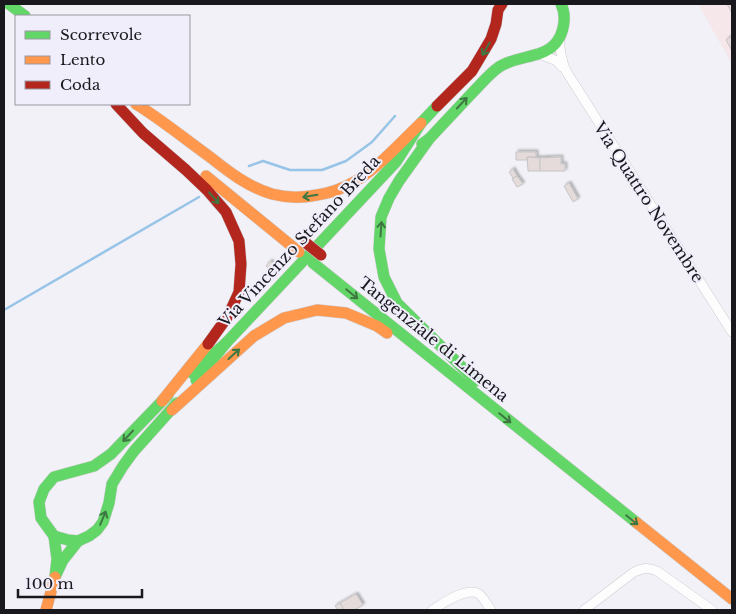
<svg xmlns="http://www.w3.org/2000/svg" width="736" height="614" font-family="'Libre Baskerville',serif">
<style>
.industrial{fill:#f5e7ea}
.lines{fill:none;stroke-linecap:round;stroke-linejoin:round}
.stream{stroke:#97c4e7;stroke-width:2.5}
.building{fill:#e4dbda;stroke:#c7c5c7;filter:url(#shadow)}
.street-casing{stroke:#cdcdd1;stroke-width:10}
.fast-casing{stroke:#cdcdd1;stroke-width:12}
.slow-casing{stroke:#cdcdd1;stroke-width:12}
.jam-casing{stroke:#cdcdd1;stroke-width:12}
.street{stroke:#fdfdfe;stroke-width:9}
.fast{stroke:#63d668;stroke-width:11}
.slow{stroke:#ff974d;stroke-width:11}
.jam{stroke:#b3261e;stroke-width:11}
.jam-bridge-casing{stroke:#cdcdd1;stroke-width:12;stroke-linecap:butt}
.jam-bridge{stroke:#b3261e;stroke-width:11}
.oneway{stroke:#3e7742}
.labels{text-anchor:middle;stroke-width:4;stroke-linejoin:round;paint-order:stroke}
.street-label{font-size:16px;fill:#19181c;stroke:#efeefa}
</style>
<defs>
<filter id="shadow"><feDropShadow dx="2" dy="-2" stdDeviation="1" flood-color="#0004"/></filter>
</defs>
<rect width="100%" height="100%" fill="#f1f1f7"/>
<!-- industrial -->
<path class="industrial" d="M 698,4 L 732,4 L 732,64 Z"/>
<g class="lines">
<!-- stream -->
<g class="stream">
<path d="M 249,166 L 263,161 L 290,170 L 322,170 L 346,161 L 372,142 L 395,116"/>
<path d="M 4,310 L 199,197"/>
</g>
</g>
<!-- building -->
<g class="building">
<path d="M 727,4 L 732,4 L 732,13 Z"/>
<path d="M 732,36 L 732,51 L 726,40 Z"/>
<path d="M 516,152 L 536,152 L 536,157 L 527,157 L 527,160 L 516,160 Z"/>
<path d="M 527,157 L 540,158 L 540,171 L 528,171 Z"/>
<path d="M 561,157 L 561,164 L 565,164 L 565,171 L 540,171 L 540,158 Z"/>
<path d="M 513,169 L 517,176 L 513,178 L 509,172 Z"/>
<path d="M 517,176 L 523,184 L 517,187 L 512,179 Z"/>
<path d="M 569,183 L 578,199 L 573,202 L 564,186 Z"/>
<path d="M 270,261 L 276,266 L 271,271 L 266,266 Z"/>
<path d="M 356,594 L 363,605 L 354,610 L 344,610 L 340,603 Z"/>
<path d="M 340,603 L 344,610 L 338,610 L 335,606 Z"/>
</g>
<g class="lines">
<defs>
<g id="street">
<path d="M 559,38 C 560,50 561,60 566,71 L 732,332"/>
<path d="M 537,53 L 557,61 L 562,67"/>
<path d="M 432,610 C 442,604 467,586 479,594 C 484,598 487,605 491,610"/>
<path d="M 584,610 L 634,572 C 642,568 648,567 657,571 L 712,610"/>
</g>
<g id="fast">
<path d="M 9,4 L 25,16"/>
<path d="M 429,139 L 399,181 L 389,198 L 381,217 L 379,249 L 384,277 L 397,303 L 476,381"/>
<path d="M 422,144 L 429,139 C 444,123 459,107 474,91 C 482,83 489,74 499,67 C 515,56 543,58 555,44 C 564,34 567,16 561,4"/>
<path d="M 313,263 L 637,523"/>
<path d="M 192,373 L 226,343 L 396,162 L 421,123 L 437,106"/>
<path d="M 196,380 L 226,343"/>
<path d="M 168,395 L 111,454 L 94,466 L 54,477 L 44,489 L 39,502 L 41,518 L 54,536 L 68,540 L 78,541 L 89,536 L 97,530 L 103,522 L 109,503 L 112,484 L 123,466 L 134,451 L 177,403"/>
<path d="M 54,536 L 57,559 L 55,577 L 63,560 L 78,541"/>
</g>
<g id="slow">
<path d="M 136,104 C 162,120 185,139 210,157 C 229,172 248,187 272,194 C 287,198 302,198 317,195 C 331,193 344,188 356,181 C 381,165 400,143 421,123"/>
<path d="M 206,176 L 299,252"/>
<path d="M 162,401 L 208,344"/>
<path d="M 172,410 L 254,336 L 284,318 L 317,310 L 346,313 L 377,326 L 387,333"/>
<path d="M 637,523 L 732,599"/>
<path d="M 46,610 L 55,577"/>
</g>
<g id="jam">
<path d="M 116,104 L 143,133 L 186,170 L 207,190 L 226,212 L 239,241 L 241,264 L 239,292 L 228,316 L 208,344"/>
<path d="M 437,106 L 472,71 L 491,39 L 496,24 L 498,10 L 502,4"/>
</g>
</defs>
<!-- street casing -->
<use href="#street" class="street-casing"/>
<!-- fast casing -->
<use href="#fast" class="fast-casing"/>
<!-- slow casing -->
<use href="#slow" class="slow-casing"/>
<!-- jam casing -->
<use href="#jam" class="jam-casing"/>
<!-- street -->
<use href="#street" class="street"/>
<!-- fast -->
<use href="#fast" class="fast"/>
<!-- slow -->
<use href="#slow" class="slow"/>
<!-- jam -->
<use href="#jam" class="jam"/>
<defs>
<path id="jam-bridge" d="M 306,243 L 321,255"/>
</defs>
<!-- jam-bridge casing -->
<use href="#jam-bridge" class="jam-bridge-casing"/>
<!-- jam-bridge -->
<use href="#jam-bridge" class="jam-bridge"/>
</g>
<!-- one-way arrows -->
<defs><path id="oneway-shaft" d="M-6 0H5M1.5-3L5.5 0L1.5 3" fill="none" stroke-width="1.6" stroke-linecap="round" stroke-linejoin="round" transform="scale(1.25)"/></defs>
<g class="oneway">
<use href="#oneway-shaft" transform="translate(486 49) rotate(120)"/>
<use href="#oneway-shaft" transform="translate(462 103) rotate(-47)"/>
<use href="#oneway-shaft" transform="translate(310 196) rotate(171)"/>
<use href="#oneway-shaft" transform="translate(214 198) rotate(49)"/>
<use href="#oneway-shaft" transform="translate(381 229) rotate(-86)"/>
<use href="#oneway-shaft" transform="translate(352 294) rotate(39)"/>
<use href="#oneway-shaft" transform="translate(234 354) rotate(-42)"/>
<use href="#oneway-shaft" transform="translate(505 418) rotate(39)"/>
<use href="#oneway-shaft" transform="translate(128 436) rotate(133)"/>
<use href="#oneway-shaft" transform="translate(103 518) rotate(-67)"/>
<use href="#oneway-shaft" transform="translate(632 520) rotate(39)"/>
</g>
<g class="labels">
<!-- street labels -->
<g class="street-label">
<text transform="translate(649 202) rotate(57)" y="6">Via Quattro Novembre</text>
<text transform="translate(299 241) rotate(-47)" y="6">Via Vincenzo Stefano Breda</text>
<text transform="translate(434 339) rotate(39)" y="6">Tangenziale di Limena</text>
</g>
</g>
<!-- border -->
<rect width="736" height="614" fill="none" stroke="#19181c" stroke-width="10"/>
<!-- legend -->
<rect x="15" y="15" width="175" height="90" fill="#efeefa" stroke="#9998a1"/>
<rect x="25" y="31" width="25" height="8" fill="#63d668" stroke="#9998a1"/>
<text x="60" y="40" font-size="15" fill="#19181c">Scorrevole</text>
<rect x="25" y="56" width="25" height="8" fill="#ff974d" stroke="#9998a1"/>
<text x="60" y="65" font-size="15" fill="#19181c">Lento</text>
<rect x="25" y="81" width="25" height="8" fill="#b3261e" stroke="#9998a1"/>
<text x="60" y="90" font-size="15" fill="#19181c">Coda</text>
<!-- scale -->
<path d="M18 589v8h124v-8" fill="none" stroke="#19181c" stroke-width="2.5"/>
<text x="25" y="589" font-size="15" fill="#19181c" stroke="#efeefa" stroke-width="4" paint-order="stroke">100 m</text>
</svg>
